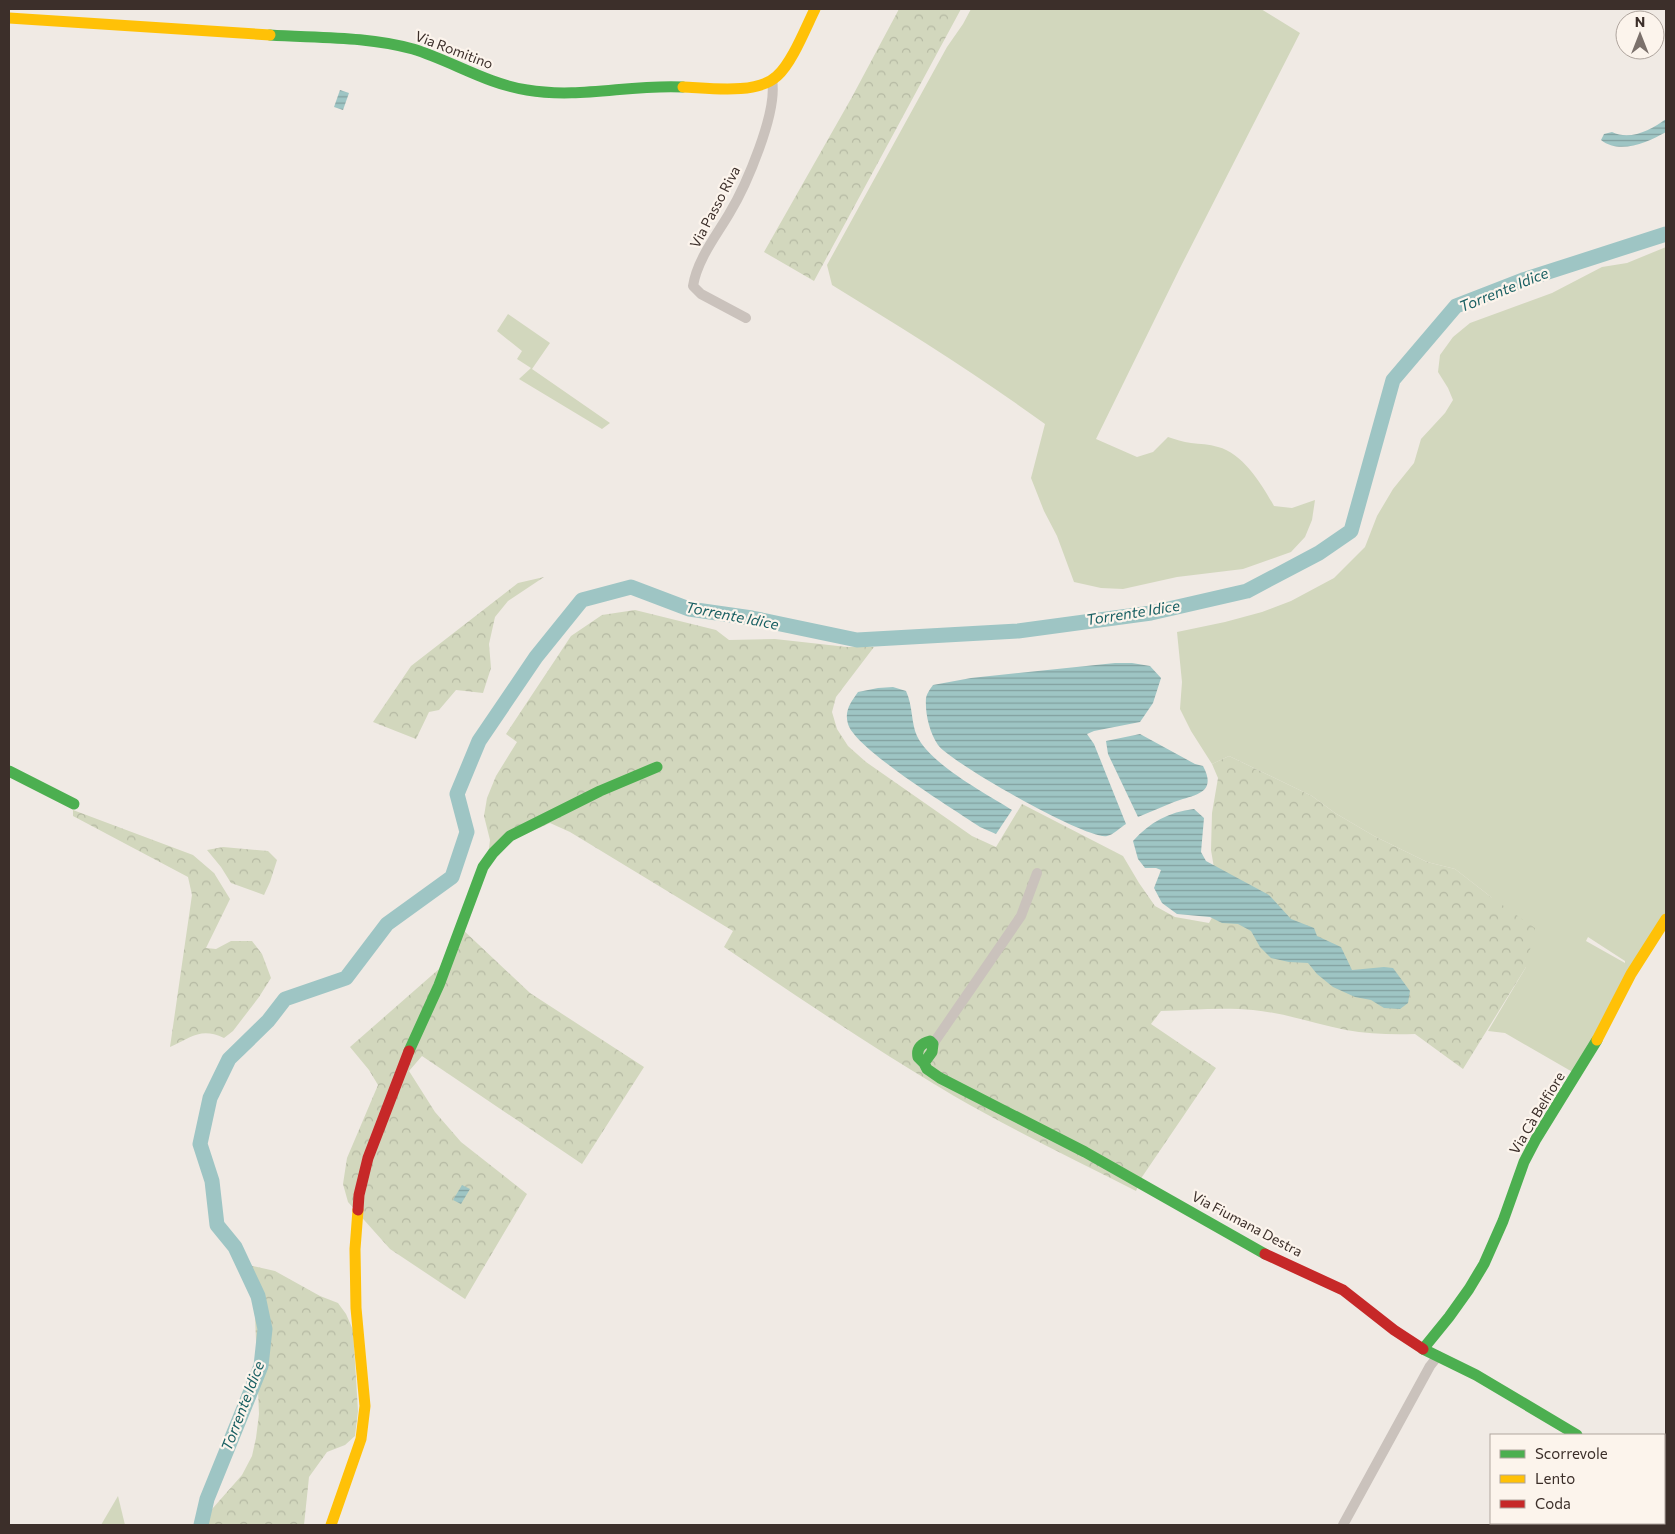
<svg xmlns="http://www.w3.org/2000/svg" width="1675" height="1534" font-family="Commissioner,sans-serif">
<style>
.green{fill:#d2d7bd;fill-rule:evenodd}
.forest{fill:url(#forest-crowns)}
.water{fill:url(#water-rules)}
.lines{fill:none;stroke-linecap:round;stroke-linejoin:round}
.river{stroke:#9ec5c4;stroke-width:15}
.street{stroke:#cac2bc;stroke-width:10}
.fast{stroke:#4caf50;stroke-width:11}
.slow{stroke:#ffc107;stroke-width:11}
.jam{stroke:#c62828;stroke-width:11}
.labels{text-anchor:middle;stroke-width:4.5;stroke-linejoin:round;paint-order:stroke}
.street-label{font-size:14px;fill:#3c2f2a;stroke:#fcf4ec}
.water-label{font-size:15px;font-style:italic;fill:#1a6063;stroke:#fcf4ec}
</style>
<defs>
<pattern id="forest-crowns" width="20" height="18" patternUnits="userSpaceOnUse" patternTransform="scale(1.25)"><rect width="20" height="18" fill="#d2d7bd"/><path d="M2 6a3 3 0 1 1 6 0M12 15a3 3 0 1 1 6 0" fill="none" stroke="#b5b9a3"/></pattern>
<pattern id="water-rules" width="6" height="5" patternUnits="userSpaceOnUse" patternTransform="scale(1.25)"><rect width="6" height="5" fill="#9ec5c4"/><path d="M0 2.5h6" fill="none" stroke="#82a09f"/></pattern>
</defs>
<rect width="100%" height="100%" fill="#f0eae4"/>
<!-- green -->
<g class="green">
<path d="M 971,9 L 1261,9 L 1300,33 L 1180,268 L 1096,439 L 1137,457 L 1153,452 L 1168,437 C 1175,439 1183,442 1191,443 C 1200,444 1209,444 1218,447 C 1243,453 1262,485 1274,506 L 1292,508 L 1315,500 L 1312,520 L 1305,537 L 1291,552 L 1243,569 L 1177,577 L 1123,589 L 1101,588 L 1074,582 L 1057,536 L 1044,511 L 1031,478 L 1045,424 C 976,374 904,329 832,285 L 827,265 L 947,47 L 963,24 Z"/>
<path d="M 1666,247 L 1666,912 L 1644,947 L 1576,1074 L 1505,1033 L 1488,1031 L 1526,967 L 1491,897 L 1455,869 L 1427,862 L 1374,836 L 1335,813 L 1312,796 L 1229,756 L 1212,764 L 1191,731 L 1180,709 L 1182,682 L 1177,632 L 1225,622 L 1262,612 L 1291,601 L 1334,578 L 1365,547 L 1377,516 L 1393,489 L 1414,463 L 1421,439 L 1445,413 L 1453,400 L 1448,388 L 1438,372 L 1440,355 L 1453,337 L 1470,323 L 1552,293 L 1602,267 L 1627,263 ZM 1588,937 L 1625,961 L 1625,963 L 1586,941 Z"/>
<path d="M 508,314 L 550,343 L 532,369 L 610,423 L 602,429 L 519,379 L 531,368 L 517,359 L 522,351 L 497,331 Z"/>
<path d="M 118,1496 L 125,1525 L 101,1525 Z"/>
</g>
<!-- forest -->
<g class="forest">
<path d="M 899,9 L 961,9 L 814,281 L 764,252 L 852,97 Z"/>
<path d="M 544,577 L 508,601 L 495,617 L 489,644 L 491,668 L 483,693 L 456,690 L 439,710 L 429,712 L 416,739 L 373,722 L 411,666 L 518,583 Z"/>
<path d="M 635,610 L 716,630 L 729,640 L 775,639 L 847,647 L 874,647 L 836,697 L 832,712 L 837,729 L 848,746 L 866,762 L 972,836 L 996,847 L 1022,804 L 1123,856 L 1139,883 L 1155,906 L 1175,917 L 1209,923 L 1221,901 L 1217,886 L 1211,850 L 1212,813 L 1218,778 L 1212,764 L 1229,756 L 1312,796 L 1335,813 L 1374,836 L 1427,862 L 1455,869 L 1491,897 L 1535,928 L 1526,967 L 1463,1069 L 1415,1034 C 1393,1035 1368,1034 1346,1030 C 1315,1024 1285,1013 1253,1010 C 1222,1007 1191,1010 1161,1011 L 1151,1024 L 1216,1068 L 1142,1177 L 1136,1191 C 1075,1160 1013,1130 954,1096 C 875,1049 799,998 724,947 L 733,931 L 570,832 L 550,823 L 517,838 L 488,857 L 490,840 L 484,816 L 487,798 L 496,776 L 517,742 L 506,734 L 571,636 L 602,615 Z"/>
<path d="M 73,810 L 193,855 L 214,873 L 230,899 L 206,948 L 216,949 L 231,941 L 252,941 L 262,954 L 271,978 L 259,997 L 233,1031 L 224,1038 C 201,1027 192,1037 170,1047 L 192,895 L 188,877 L 73,816 Z"/>
<path d="M 223,847 L 268,851 L 277,860 L 270,882 L 264,895 L 231,883 L 221,867 L 207,850 Z"/>
<path d="M 460,927 L 530,993 L 644,1067 L 582,1164 L 422,1056 L 409,1071 L 435,1112 L 461,1142 L 527,1194 L 465,1299 L 390,1249 L 348,1202 L 343,1184 L 347,1158 L 378,1085 L 369,1070 L 350,1047 L 439,969 Z"/>
<path d="M 248,1265 L 275,1271 L 320,1296 L 338,1303 L 346,1314 L 353,1330 L 358,1411 L 355,1436 L 345,1445 L 327,1452 L 309,1477 L 304,1525 L 198,1525 L 242,1475 L 252,1456 L 256,1438 L 259,1414 L 255,1316 Z"/>
</g>
<!-- water -->
<g class="water">
<path d="M 340,90 L 349,93 L 343,110 L 334,107 Z"/>
<path d="M 1666,119 L 1666,132 C 1648,142 1620,155 1601,140 L 1604,134 L 1612,132 C 1630,141 1651,130 1666,119 Z"/>
<path d="M 1115,663 L 1132,663 L 1150,666 L 1161,678 L 1153,703 L 1140,722 L 1094,731 L 1087,734 L 1094,744 L 1126,824 C 1121,827 1113,835 1107,836 C 1088,841 950,762 938,745 C 929,732 925,713 926,698 C 927,693 931,688 933,685 L 971,678 Z"/>
<path d="M 893,687 L 906,691 C 913,706 911,723 917,736 C 930,764 985,793 1012,810 L 996,834 L 980,827 C 955,810 855,749 848,724 C 844,711 851,702 858,692 L 878,688 Z"/>
<path d="M 1140,734 L 1195,764 L 1203,766 C 1218,794 1194,795 1174,802 C 1162,807 1150,812 1138,817 L 1108,754 L 1106,741 Z"/>
<path d="M 1194,809 L 1204,818 L 1201,852 L 1206,861 L 1269,895 L 1291,919 L 1314,928 L 1317,936 L 1341,947 L 1352,970 L 1384,967 L 1393,968 L 1410,991 L 1408,1003 L 1400,1009 L 1384,1008 L 1371,1000 L 1355,997 L 1333,987 L 1317,974 L 1308,963 L 1289,962 L 1271,958 L 1260,947 L 1251,931 L 1238,924 L 1222,923 L 1210,917 L 1177,914 L 1162,903 L 1154,888 L 1161,870 L 1156,868 L 1145,868 L 1138,859 L 1133,841 C 1150,822 1169,812 1194,809 Z"/>
<path d="M 462,1185 L 470,1189 L 461,1204 L 453,1200 Z"/>
</g>
<g class="lines">
<!-- river -->
<path class="river" d="M 201,1525 L 207,1499 L 261,1366 L 265,1329 L 258,1296 L 235,1247 L 217,1225 L 212,1181 L 200,1144 L 210,1098 L 229,1059 L 268,1021 L 285,999 L 346,978 L 387,924 L 452,877 L 467,832 L 457,794 L 479,741 L 536,657 L 582,600 L 631,587 L 689,609 L 752,618 L 857,640 L 1018,631 L 1151,613 L 1247,591 L 1319,553 L 1351,531 L 1393,380 L 1456,306 L 1523,280 L 1666,234"/>
<!-- street -->
<g class="street">
<path d="M 746,318 L 701,294 L 693,286 C 697,260 716,236 729,214 C 746,186 778,112 772,80"/>
<path d="M 933,1044 L 1021,916 L 1037,873"/>
<path d="M 1664,1472 L 1666,1473"/>
<path d="M 1343,1525 L 1430,1366 L 1438,1356"/>
</g>
<!-- fast -->
<g class="fast">
<path d="M 270,35 C 317,38 367,36 413,49 C 452,61 487,84 527,90 C 579,99 631,84 683,87"/>
<path d="M 9,771 L 74,804"/>
<path d="M 409,1051 L 439,985 L 483,867 L 493,853 L 510,836 L 600,791 L 657,767"/>
<path d="M 924,1063 L 918,1057 C 916,1048 922,1043 930,1041 L 933,1044 L 932,1052 L 924,1063 L 927,1069 L 940,1078 L 1085,1152 L 1265,1254"/>
<path d="M 1423,1349 L 1476,1375 L 1577,1435"/>
<path d="M 1423,1349 L 1449,1317 L 1469,1289 L 1484,1264 L 1503,1221 L 1524,1162 L 1536,1139 L 1597,1040"/>
</g>
<!-- slow -->
<g class="slow">
<path d="M 9,18 L 270,35"/>
<path d="M 683,87 C 709,88 757,95 777,76 C 792,63 806,27 815,9"/>
<path d="M 1597,1040 L 1631,974 L 1666,919"/>
<path d="M 331,1525 L 361,1439 L 365,1406 L 356,1308 L 355,1249 L 358,1210"/>
</g>
<!-- jam -->
<g class="jam">
<path d="M 358,1210 L 359,1195 L 368,1158 L 409,1051"/>
<path d="M 1265,1254 L 1343,1290 L 1394,1330 L 1423,1349"/>
</g>
</g>
<g class="labels">
<!-- street labels -->
<g class="street-label">
<text transform="translate(454 50) rotate(21)" y="5">Via Romitino</text>
<text transform="translate(715 207) rotate(-62)" y="5">Via Passo Riva</text>
<text transform="translate(1537 1113) rotate(-59)" y="5">Via Cà Belfiore</text>
<text transform="translate(1247 1224) rotate(28)" y="5">Via Fiumana Destra</text>
</g>
<!-- water labels -->
<g class="water-label">
<text transform="translate(1504 290) rotate(-22)" y="5">Torrente Idice</text>
<text transform="translate(1133 613) rotate(-9)" y="5">Torrente Idice</text>
<text transform="translate(732 616) rotate(11)" y="5">Torrente Idice</text>
<text transform="translate(243 1406) rotate(-69)" y="5">Torrente Idice</text>
</g>
</g>
<!-- border -->
<rect width="1675" height="1534" fill="none" stroke="#3c2f2a" stroke-width="20"/>
<!-- legend -->
<rect x="1490" y="1434" width="175" height="90" fill="#fcf4ec" stroke="#afa59e"/>
<rect x="1500" y="1450" width="25" height="8" fill="#4caf50" stroke="#afa59e"/>
<text x="1535" y="1459" font-size="15" fill="#3c2f2a">Scorrevole</text>
<rect x="1500" y="1475" width="25" height="8" fill="#ffc107" stroke="#afa59e"/>
<text x="1535" y="1484" font-size="15" fill="#3c2f2a">Lento</text>
<rect x="1500" y="1500" width="25" height="8" fill="#c62828" stroke="#afa59e"/>
<text x="1535" y="1509" font-size="15" fill="#3c2f2a">Coda</text>
<!-- north arrow -->
<g transform="translate(1640 35)"><circle r="24" fill="#fcf4ec" stroke="#afa59e"/>
<path d="M0-4L9 19L0 12L-9 19Z" fill="#7b706b"/>
<text y="-8" font-size="14" font-weight="bold" text-anchor="middle" fill="#3c2f2a">N</text>
</g>
</svg>
